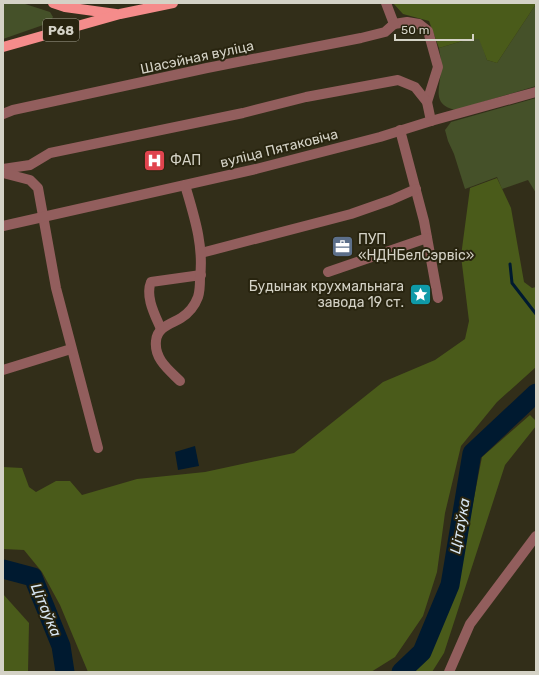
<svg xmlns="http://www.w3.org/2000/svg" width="539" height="675" font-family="Rubik,sans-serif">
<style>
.green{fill:#455129}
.forest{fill:#4a5b1a}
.water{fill:#001a30}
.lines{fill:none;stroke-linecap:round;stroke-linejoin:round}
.stream{stroke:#001a30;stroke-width:3}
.river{stroke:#001a30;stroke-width:19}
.minor{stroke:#925e5d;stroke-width:10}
.major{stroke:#f58c8b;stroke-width:10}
.labels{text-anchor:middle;stroke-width:4;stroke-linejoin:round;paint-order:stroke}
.shield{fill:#28240f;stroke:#a09e8f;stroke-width:1}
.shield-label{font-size:13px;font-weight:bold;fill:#d4d2c6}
.street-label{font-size:14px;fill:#d4d2c6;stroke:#28240f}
.poi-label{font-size:14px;fill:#d4d2c6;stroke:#28240f;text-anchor:start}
.water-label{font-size:15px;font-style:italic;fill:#d7e6f3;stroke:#28240f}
</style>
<rect width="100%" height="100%" fill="#322e19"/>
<!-- green -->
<g class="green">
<path d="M 3,3 L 22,3 L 50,12 L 53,17 L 50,22 L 46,24 L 3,39 Z"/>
<path d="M 536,4 L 536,86 L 456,110 C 431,105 440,88 441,70 C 442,63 440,55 439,48 L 469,39 L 480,39 L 487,60 L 497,63 Z"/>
<path d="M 536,98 L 536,193 L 528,180 L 502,189 L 497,177 L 465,189 L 454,154 L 448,141 L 445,130 L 451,122 Z"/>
</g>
<!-- forest -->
<g class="forest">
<path d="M 393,3 L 536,3 L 536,4 L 497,63 L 487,60 L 479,39 L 469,39 L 439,48 L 429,21 L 403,14 Z"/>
<path d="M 497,178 L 511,208 L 524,282 L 532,288 L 536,287 L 536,367 L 497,402 L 461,446 L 445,513 L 437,572 L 423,616 L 395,657 L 371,672 L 88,672 L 60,605 L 42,572 L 24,550 L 3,549 L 3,467 L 22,468 L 29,487 L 36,492 L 56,481 L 70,481 L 82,495 L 137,479 L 205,472 L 294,453 L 383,382 L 435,360 L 465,339 L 469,321 L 461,256 L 470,188 Z"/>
<path d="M 530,415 L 536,421 L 536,426 L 505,465 L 444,653 L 432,672 L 412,672 L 429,655 L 457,585 L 482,457 Z"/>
<path d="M 3,594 L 29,623 L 28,672 L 3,672 Z"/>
</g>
<!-- water -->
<path class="water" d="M 195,446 L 199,466 L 178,470 L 175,452 Z"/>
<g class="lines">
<!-- stream -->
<path class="stream" d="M 510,264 L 512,283 L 536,314"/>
<!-- river -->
<g class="river">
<path d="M 3,569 L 33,577 L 61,646 L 65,672"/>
<path d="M 401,672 L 422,652 L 450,585 L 472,453 L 536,393"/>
</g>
<!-- minor -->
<g class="minor">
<path d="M 386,3 L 394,24"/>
<path d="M 394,24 L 407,22 L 419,24 L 428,31 L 438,67 L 427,102"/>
<path d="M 3,114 L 13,110 L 207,68 L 361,38 L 385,32 L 394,24"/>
<path d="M 400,130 L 424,221 L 438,298"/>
<path d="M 3,169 L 30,165 L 50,153 L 243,113 L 306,97 L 398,80 L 415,87 L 427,102 L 431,121"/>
<path d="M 3,173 L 30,180 L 38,188 L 56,288 L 98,448"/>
<path d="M 3,226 L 256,169 L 380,137 L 431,121 L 536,92"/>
<path d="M 201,253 L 351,214 L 391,200 L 416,189"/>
<path d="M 328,272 L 427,238"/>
<path d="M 161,329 C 155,315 145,297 151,282 L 201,275"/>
<path d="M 3,370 L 71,349"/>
<path d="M 180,381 C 169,370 154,359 156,341 C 157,327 171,324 181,318 C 189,313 195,305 198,297 C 200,291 200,284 200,278 C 204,245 194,216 185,185"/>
<path d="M 449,672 L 470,624 L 536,536"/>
</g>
<!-- major -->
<g class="major">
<path d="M 53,3 L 65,7 L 116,14"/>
<path d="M 3,47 L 120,14 L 173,3"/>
</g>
</g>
<!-- icons -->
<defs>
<symbol id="hospital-square" viewBox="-11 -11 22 22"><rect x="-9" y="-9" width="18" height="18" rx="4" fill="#e0444e" stroke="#28240f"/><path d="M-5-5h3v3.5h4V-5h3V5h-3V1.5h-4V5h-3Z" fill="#fff"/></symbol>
<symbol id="office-square" viewBox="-11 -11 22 22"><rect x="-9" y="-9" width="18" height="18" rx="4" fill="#5c6f8a" stroke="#28240f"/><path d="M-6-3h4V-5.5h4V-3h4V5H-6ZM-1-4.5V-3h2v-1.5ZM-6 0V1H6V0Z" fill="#fff"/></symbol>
<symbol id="sight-square" viewBox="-11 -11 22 22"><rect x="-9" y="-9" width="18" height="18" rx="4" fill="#0f9aa8" stroke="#28240f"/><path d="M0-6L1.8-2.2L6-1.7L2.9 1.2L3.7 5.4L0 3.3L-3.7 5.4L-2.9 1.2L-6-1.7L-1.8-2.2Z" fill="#fff"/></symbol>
</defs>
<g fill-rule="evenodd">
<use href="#hospital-square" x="142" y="148" width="25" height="25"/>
<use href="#office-square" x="330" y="234" width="25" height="25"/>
<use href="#sight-square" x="408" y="282" width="25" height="25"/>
</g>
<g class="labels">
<!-- shield labels -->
<rect class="shield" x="43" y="19" width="36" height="22" rx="3"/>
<g class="shield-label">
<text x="61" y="35">Р68</text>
</g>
<!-- street labels -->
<g class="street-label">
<text transform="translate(197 57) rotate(-12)" y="5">Шасэйная вуліца</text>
<text transform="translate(279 148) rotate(-14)" y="5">вуліца Пятаковіча</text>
</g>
<!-- poi labels -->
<g class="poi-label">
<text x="170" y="165">ФАП</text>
<text x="358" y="244">ПУП<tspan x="358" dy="16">«НДНБелСэрвіс»</tspan></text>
<text x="404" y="291" text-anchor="end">Будынак крухмальнага<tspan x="404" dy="16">завода 19 ст.</tspan></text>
</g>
<!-- water labels -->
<g class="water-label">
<text transform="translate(460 526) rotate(-80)" y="5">Цітаўка</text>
<text transform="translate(46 610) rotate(67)" y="5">Цітаўка</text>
</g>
</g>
<!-- border -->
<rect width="539" height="675" fill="none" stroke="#d4d2c6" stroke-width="8"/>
<!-- scale -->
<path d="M395 34v6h78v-6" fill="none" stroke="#d4d2c6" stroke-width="2"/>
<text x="401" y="34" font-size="12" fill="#d4d2c6" stroke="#28240f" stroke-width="3" paint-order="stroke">50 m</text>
</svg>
